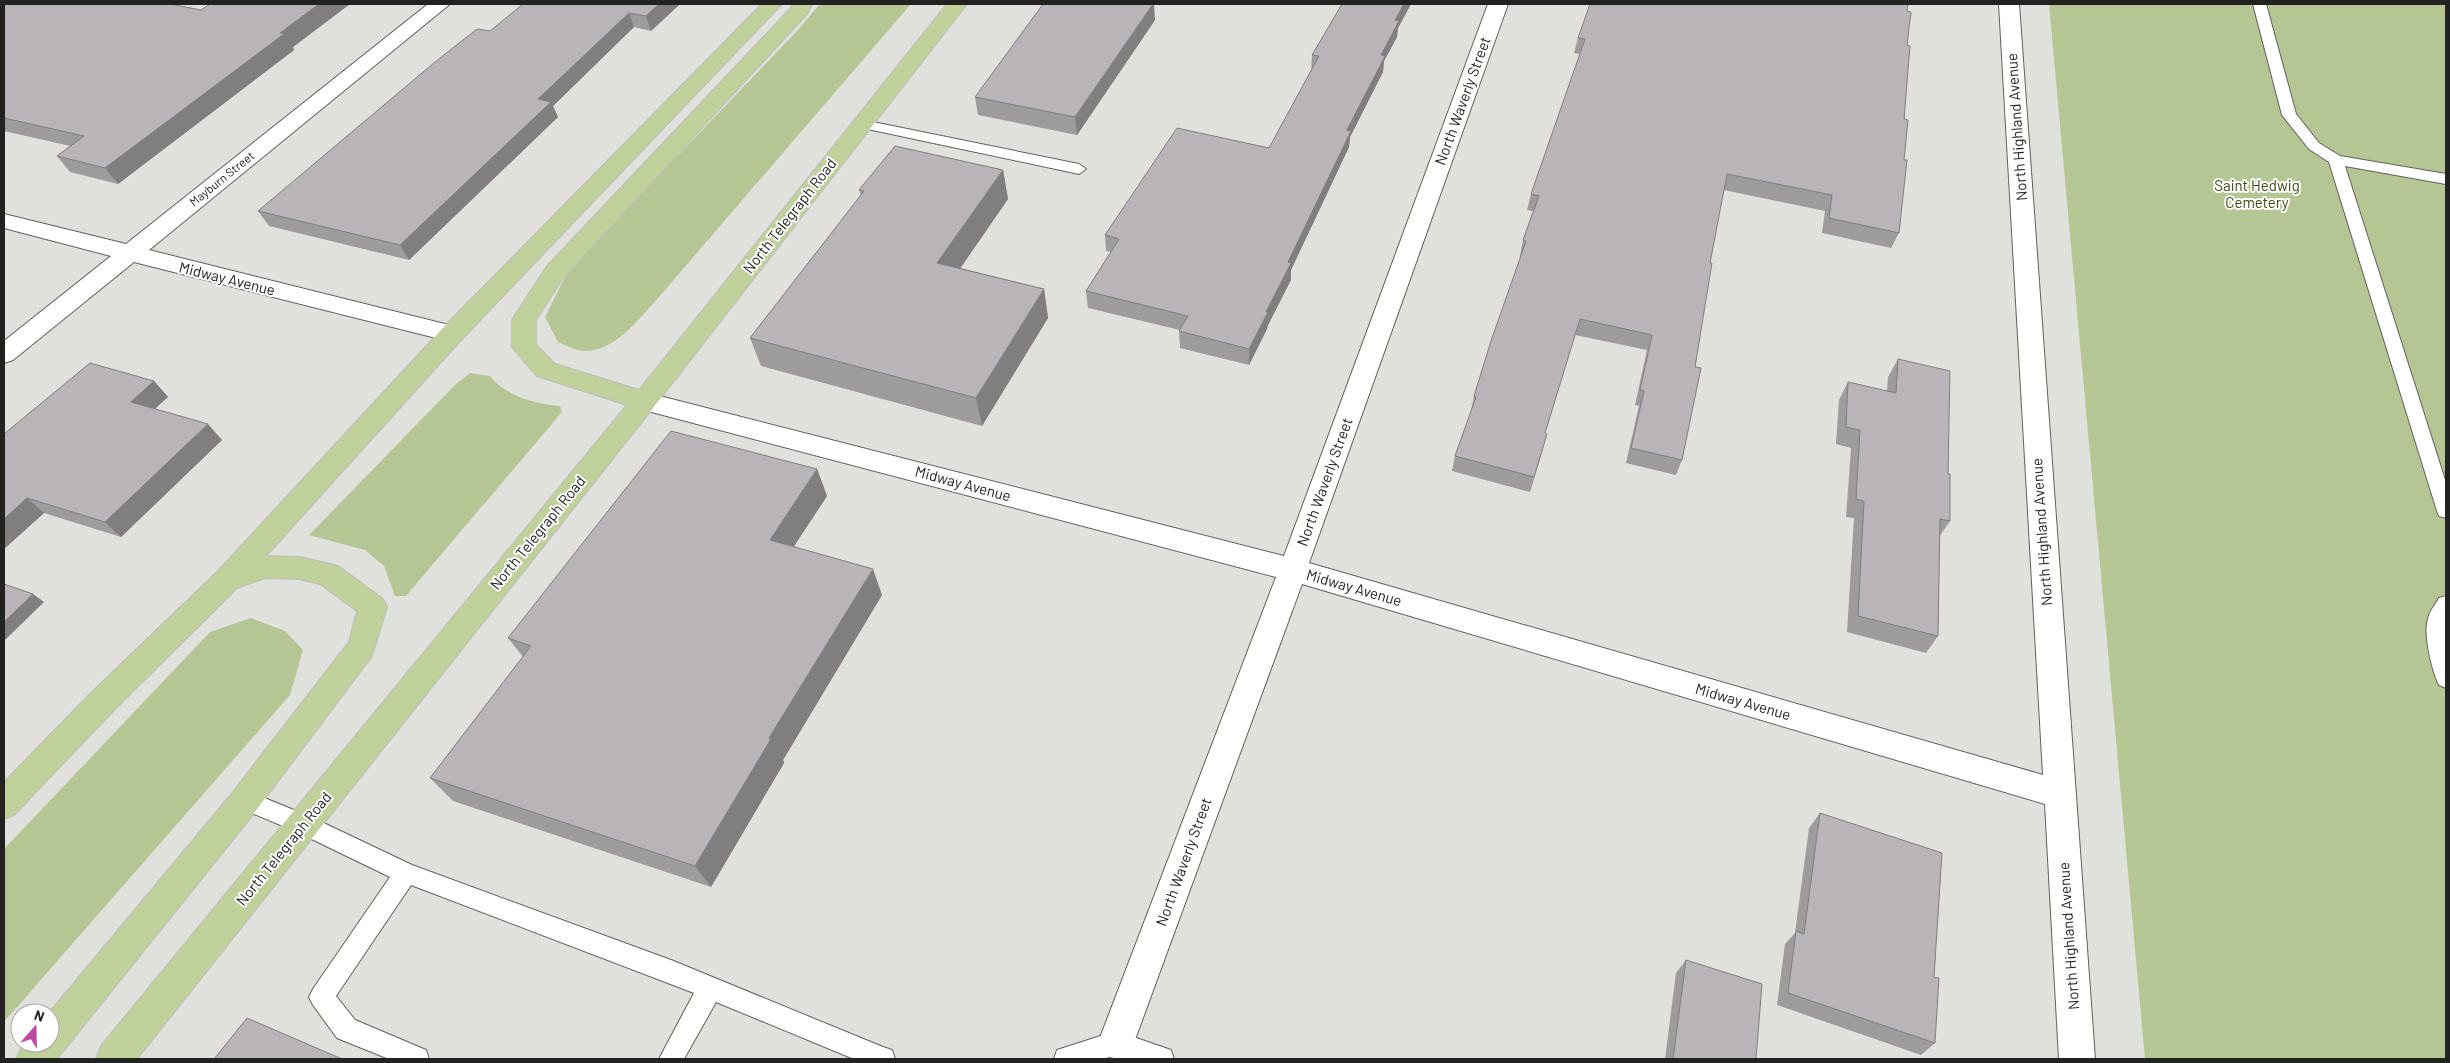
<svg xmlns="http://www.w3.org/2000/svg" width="2450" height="1063" font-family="Barlow,sans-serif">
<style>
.green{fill:#b5c694}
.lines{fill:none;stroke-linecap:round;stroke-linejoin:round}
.lane-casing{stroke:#60625e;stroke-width:2}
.street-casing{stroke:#60625e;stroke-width:2}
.primary-casing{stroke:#bdbdbc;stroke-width:2}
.lane{fill:#fff;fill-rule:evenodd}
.street{fill:#fff;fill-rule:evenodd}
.primary{fill:#bfd09b;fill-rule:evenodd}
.wall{fill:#9e9b9d}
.shaded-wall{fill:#817e80}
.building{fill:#b8b4b7;stroke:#817e80}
.labels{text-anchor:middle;stroke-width:4;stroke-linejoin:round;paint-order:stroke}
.far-street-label{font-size:12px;fill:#222321;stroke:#fff}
.street-label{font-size:15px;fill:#222321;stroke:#fff}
.park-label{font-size:15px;fill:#3a4a0b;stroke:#fff}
</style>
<rect width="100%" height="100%" fill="#e0e1dd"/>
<!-- green -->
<g class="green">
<path d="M 820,4 L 911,4 L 652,305 C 633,325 614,351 584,351 C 576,351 566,345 558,342 L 545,317 L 569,269 L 797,31 Z"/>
<path d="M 2049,4 L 2446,4 L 2446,1059 L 2145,1059 Z"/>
<path d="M 470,373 L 490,376 C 507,397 533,403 560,406 L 562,412 L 406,596 L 395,596 L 384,566 L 365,550 L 309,535 L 455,385 Z"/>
<path d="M 251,618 L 285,631 L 303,650 L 290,695 L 4,1022 L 4,849 L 210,632 Z"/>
</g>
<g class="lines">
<defs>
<g id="lane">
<path d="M 2253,4 L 2266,4 L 2296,114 L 2319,143 L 2340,156 L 2446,174 L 2446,184 L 2345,166 L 2446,483 L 2446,518 L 2439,516 L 2437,511 L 2329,162 L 2309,149 L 2282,115 Z"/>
<path d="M 863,120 L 1079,164 L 1086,169 L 1079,174 L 858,127 L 856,124 Z"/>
<path d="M 2446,596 L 2446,688 L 2439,685 C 2432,671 2423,634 2428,619 C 2429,612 2435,605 2439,598 Z"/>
<path d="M 245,790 L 311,817 L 412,865 L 671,960 L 883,1047 L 892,1050 L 895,1059 L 854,1059 L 716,1002 L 684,1059 L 659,1059 L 694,993 L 411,885 L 336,996 L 355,1020 L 426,1050 L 429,1059 L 389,1059 L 337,1038 L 313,1005 L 309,997 L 313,989 L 390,877 L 295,831 L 237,807 L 234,800 L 237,793 Z"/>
<path d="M 1116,1031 L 1171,1050 L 1174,1059 L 1128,1059 L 1116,1055 L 1103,1059 L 1054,1059 L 1057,1050 Z"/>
</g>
<g id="street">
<path d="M 428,4 L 450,4 L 149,250 L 461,328 L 464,334 L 461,340 L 452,342 L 134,262 L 13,360 L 4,363 L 4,341 L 111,256 L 4,228 L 4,214 L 126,244 Z"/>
<path d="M 1488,4 L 1508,4 L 1309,563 L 2043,775 L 1999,4 L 2019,4 L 2095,1059 L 2059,1059 L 2045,804 L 1302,584 L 1129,1056 L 1120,1059 L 1103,1056 L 1098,1043 L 1276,577 L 644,410 L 635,408 L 631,401 L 635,394 L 644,392 L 1284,556 Z"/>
</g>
<g id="primary">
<path d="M 762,4 L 782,4 L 461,340 L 266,556 L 300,557 L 338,566 L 383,599 L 387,607 L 372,656 L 251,817 L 57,1059 L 16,1059 L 24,1043 L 50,1043 L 49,1013 L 229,797 L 349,642 L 357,611 L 320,584 L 300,579 L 265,578 L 237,588 L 114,710 L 15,814 L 4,819 L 4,782 L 92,692 L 217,572 L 443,328 Z"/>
<path d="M 793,4 L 812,4 L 807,14 L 563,278 L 536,320 L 536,345 L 555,364 L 639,390 L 947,4 L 967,4 L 653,408 L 137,1059 L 96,1059 L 101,1046 L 627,405 L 537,376 L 512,347 L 512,320 L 547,266 L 791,8 Z"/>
</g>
</defs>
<!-- lane casing -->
<use href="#lane" class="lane-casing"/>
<!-- street casing -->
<use href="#street" class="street-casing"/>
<!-- primary casing -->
<use href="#primary" class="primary-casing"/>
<!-- lane -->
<use href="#lane" class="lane"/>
<!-- street -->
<use href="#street" class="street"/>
<!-- primary -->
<use href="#primary" class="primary"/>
</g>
<!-- wall -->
<g class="wall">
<path d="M 4,4 L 201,10 L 210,4 L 350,4 L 293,47 L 294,50 L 118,184 L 70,172 L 57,156 L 70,146 L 4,131 Z"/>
<path d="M 680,4 L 651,31 L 634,27 L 553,106 L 558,117 L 409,260 L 269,226 L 258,211 L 490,31 Z"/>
<path d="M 1342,4 L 1411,4 L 1398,28 L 1397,37 L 1384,61 L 1383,72 L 1350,137 L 1349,147 L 1291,270 L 1291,280 L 1268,325 L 1267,329 L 1249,365 L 1180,348 L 1179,331 L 1180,330 L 1088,308 L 1086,291 L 1111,252 L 1106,251 L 1105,235 L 1269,148 L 1311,71 L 1312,55 Z"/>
<path d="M 1907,11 L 1904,160 L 1899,233 L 1891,248 L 1822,233 L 1825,211 L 1724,190 L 1710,263 L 1682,460 L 1676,475 L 1626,463 L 1639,406 L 1635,405 L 1647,350 L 1575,335 L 1545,433 L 1543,449 L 1530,492 L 1452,471 L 1455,456 L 1471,411 L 1474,396 L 1521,256 L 1520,256 L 1523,240 L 1533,211 L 1527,210 L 1531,194 L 1580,54 L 1574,53 L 1578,38 Z"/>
<path d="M 1155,20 L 1077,135 L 978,115 L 975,97 Z"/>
<path d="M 1003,170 L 1008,199 L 960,268 L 1044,289 L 1048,318 L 982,426 L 761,366 L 750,338 L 861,195 L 859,190 Z"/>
<path d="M 1898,359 L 1948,474 L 1950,521 L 1939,537 L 1938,636 L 1926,653 L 1847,632 L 1854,518 L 1846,517 L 1851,448 L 1836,444 L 1839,400 L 1848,382 L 1887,391 L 1888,377 Z"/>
<path d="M 154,381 L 168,397 L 155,409 L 222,440 L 121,537 L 44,513 L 4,549 L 4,434 Z"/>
<path d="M 817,469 L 827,496 L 794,546 L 882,595 L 783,760 L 784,763 L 711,887 L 453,801 L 430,778 L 523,657 L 508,638 Z"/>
<path d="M 1820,813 L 1934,977 L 1935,1043 L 1921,1055 L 1777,1005 L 1785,944 L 1795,933 L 1809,828 Z"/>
<path d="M 1686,960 L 1756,1059 L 1665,1059 L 1676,973 Z"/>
</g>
<!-- shaded-wall -->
<g class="shaded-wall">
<path d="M 319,4 L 350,4 L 293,47 L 294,50 L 118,184 L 105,168 Z"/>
<path d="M 659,4 L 680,4 L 651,31 L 646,16 Z"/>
<path d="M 1153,4 L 1154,4 L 1155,20 L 1077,135 L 1075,117 Z"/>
<path d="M 1404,4 L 1411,4 L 1398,28 L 1397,37 L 1384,61 L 1383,72 L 1350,137 L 1349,147 L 1291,270 L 1291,280 L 1268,325 L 1267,329 L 1249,365 L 1249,349 L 1266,312 L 1395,20 Z"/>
<path d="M 629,13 L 634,27 L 553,106 L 558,117 L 409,260 L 400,245 L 538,99 Z"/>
<path d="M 1003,170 L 1008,199 L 944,292 L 937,263 Z"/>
<path d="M 1044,289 L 1048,318 L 982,426 L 976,398 Z"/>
<path d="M 154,381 L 168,397 L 145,417 L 131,402 Z"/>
<path d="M 208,424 L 222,440 L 121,537 L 105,522 Z"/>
<path d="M 817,469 L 827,496 L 781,566 L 770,540 Z"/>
<path d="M 27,498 L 44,513 L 4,549 L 4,519 Z"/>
<path d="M 873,569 L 882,595 L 783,760 L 784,763 L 711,887 L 695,866 L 769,738 Z"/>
<path d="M 33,594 L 44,602 L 4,641 L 4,622 Z"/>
</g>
<!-- building -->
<g class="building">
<path d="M 4,4 L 170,4 L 201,10 L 210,4 L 319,4 L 280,33 L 284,34 L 105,168 L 57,156 L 84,136 L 4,118 Z"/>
<path d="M 523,4 L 659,4 L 646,16 L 629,13 L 538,99 L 551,102 L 400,245 L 258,211 L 435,62 L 477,29 L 490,31 Z"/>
<path d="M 1043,4 L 1153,4 L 1075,117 L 975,97 Z"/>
<path d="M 1342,4 L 1404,4 L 1395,20 L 1399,21 L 1381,55 L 1385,56 L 1347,130 L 1351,131 L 1288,262 L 1291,263 L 1266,312 L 1268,312 L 1249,349 L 1179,331 L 1188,316 L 1086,291 L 1119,239 L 1105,235 L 1177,128 L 1269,148 L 1319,56 L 1312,55 Z"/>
<path d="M 1590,4 L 1908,4 L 1907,11 L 1911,12 L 1907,45 L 1910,46 L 1904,119 L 1908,120 L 1904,160 L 1907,160 L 1899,233 L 1829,218 L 1832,195 L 1727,174 L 1710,263 L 1712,263 L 1695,367 L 1701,368 L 1682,460 L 1631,448 L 1644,391 L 1640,390 L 1652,335 L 1580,319 L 1545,433 L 1547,434 L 1534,477 L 1455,456 L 1476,397 L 1474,396 L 1491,341 L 1526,241 L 1523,240 L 1539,196 L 1531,194 L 1585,39 L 1578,38 Z"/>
<path d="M 895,146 L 1003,170 L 937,263 L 1044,289 L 976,398 L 750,338 L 864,191 L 859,190 Z"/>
<path d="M 1898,359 L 1950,371 L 1948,474 L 1950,474 L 1950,521 L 1940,519 L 1938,636 L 1858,616 L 1864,501 L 1856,499 L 1860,430 L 1846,427 L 1848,382 L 1896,393 Z"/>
<path d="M 90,363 L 154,381 L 131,402 L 208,424 L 105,522 L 27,498 L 4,519 L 4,434 Z"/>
<path d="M 671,431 L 817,469 L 770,540 L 873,569 L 769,738 L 771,739 L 695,866 L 430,778 L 531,646 L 508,638 Z"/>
<path d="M 4,584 L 33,594 L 4,622 Z"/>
<path d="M 1820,813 L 1942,853 L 1934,977 L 1939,978 L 1935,1043 L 1788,993 L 1796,931 L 1804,934 Z"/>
<path d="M 1686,960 L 1762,984 L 1756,1059 L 1673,1059 Z"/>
<path d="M 247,1018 L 342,1059 L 214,1059 Z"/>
</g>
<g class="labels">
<!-- far-street labels -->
<g class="far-street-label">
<text transform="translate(222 179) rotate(-39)" y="4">Mayburn Street</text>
</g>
<!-- street labels -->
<g class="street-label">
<text transform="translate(1463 101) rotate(-70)" y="5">North Waverly Street</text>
<text transform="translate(2017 127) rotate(-94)" y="5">North Highland Avenue</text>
<text transform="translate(790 216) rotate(-52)" y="5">North Telegraph Road</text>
<text transform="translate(227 279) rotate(14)" y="5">Midway Avenue</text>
<text transform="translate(1325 482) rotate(-70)" y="5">North Waverly Street</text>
<text transform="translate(963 484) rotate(15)" y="5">Midway Avenue</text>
<text transform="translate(2042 532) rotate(-94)" y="5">North Highland Avenue</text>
<text transform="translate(538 533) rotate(-51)" y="5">North Telegraph Road</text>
<text transform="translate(1354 588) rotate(16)" y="5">Midway Avenue</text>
<text transform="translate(1743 702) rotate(16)" y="5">Midway Avenue</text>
<text transform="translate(284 849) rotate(-51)" y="5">North Telegraph Road</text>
<text transform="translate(1184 862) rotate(-70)" y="5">North Waverly Street</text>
<text transform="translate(2069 936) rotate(-94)" y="5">North Highland Avenue</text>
</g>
<!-- park labels -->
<g class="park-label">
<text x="2257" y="191">Saint Hedwig<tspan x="2257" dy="17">Cemetery</tspan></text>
</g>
</g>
<!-- border -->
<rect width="2450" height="1063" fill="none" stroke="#222321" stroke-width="10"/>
<!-- north arrow -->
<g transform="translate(35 1028) rotate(20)"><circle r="24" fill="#ffffff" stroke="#a7a7a6"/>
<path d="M0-4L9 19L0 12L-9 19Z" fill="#bd49a1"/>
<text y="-8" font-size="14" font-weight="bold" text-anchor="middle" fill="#222321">N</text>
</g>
</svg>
